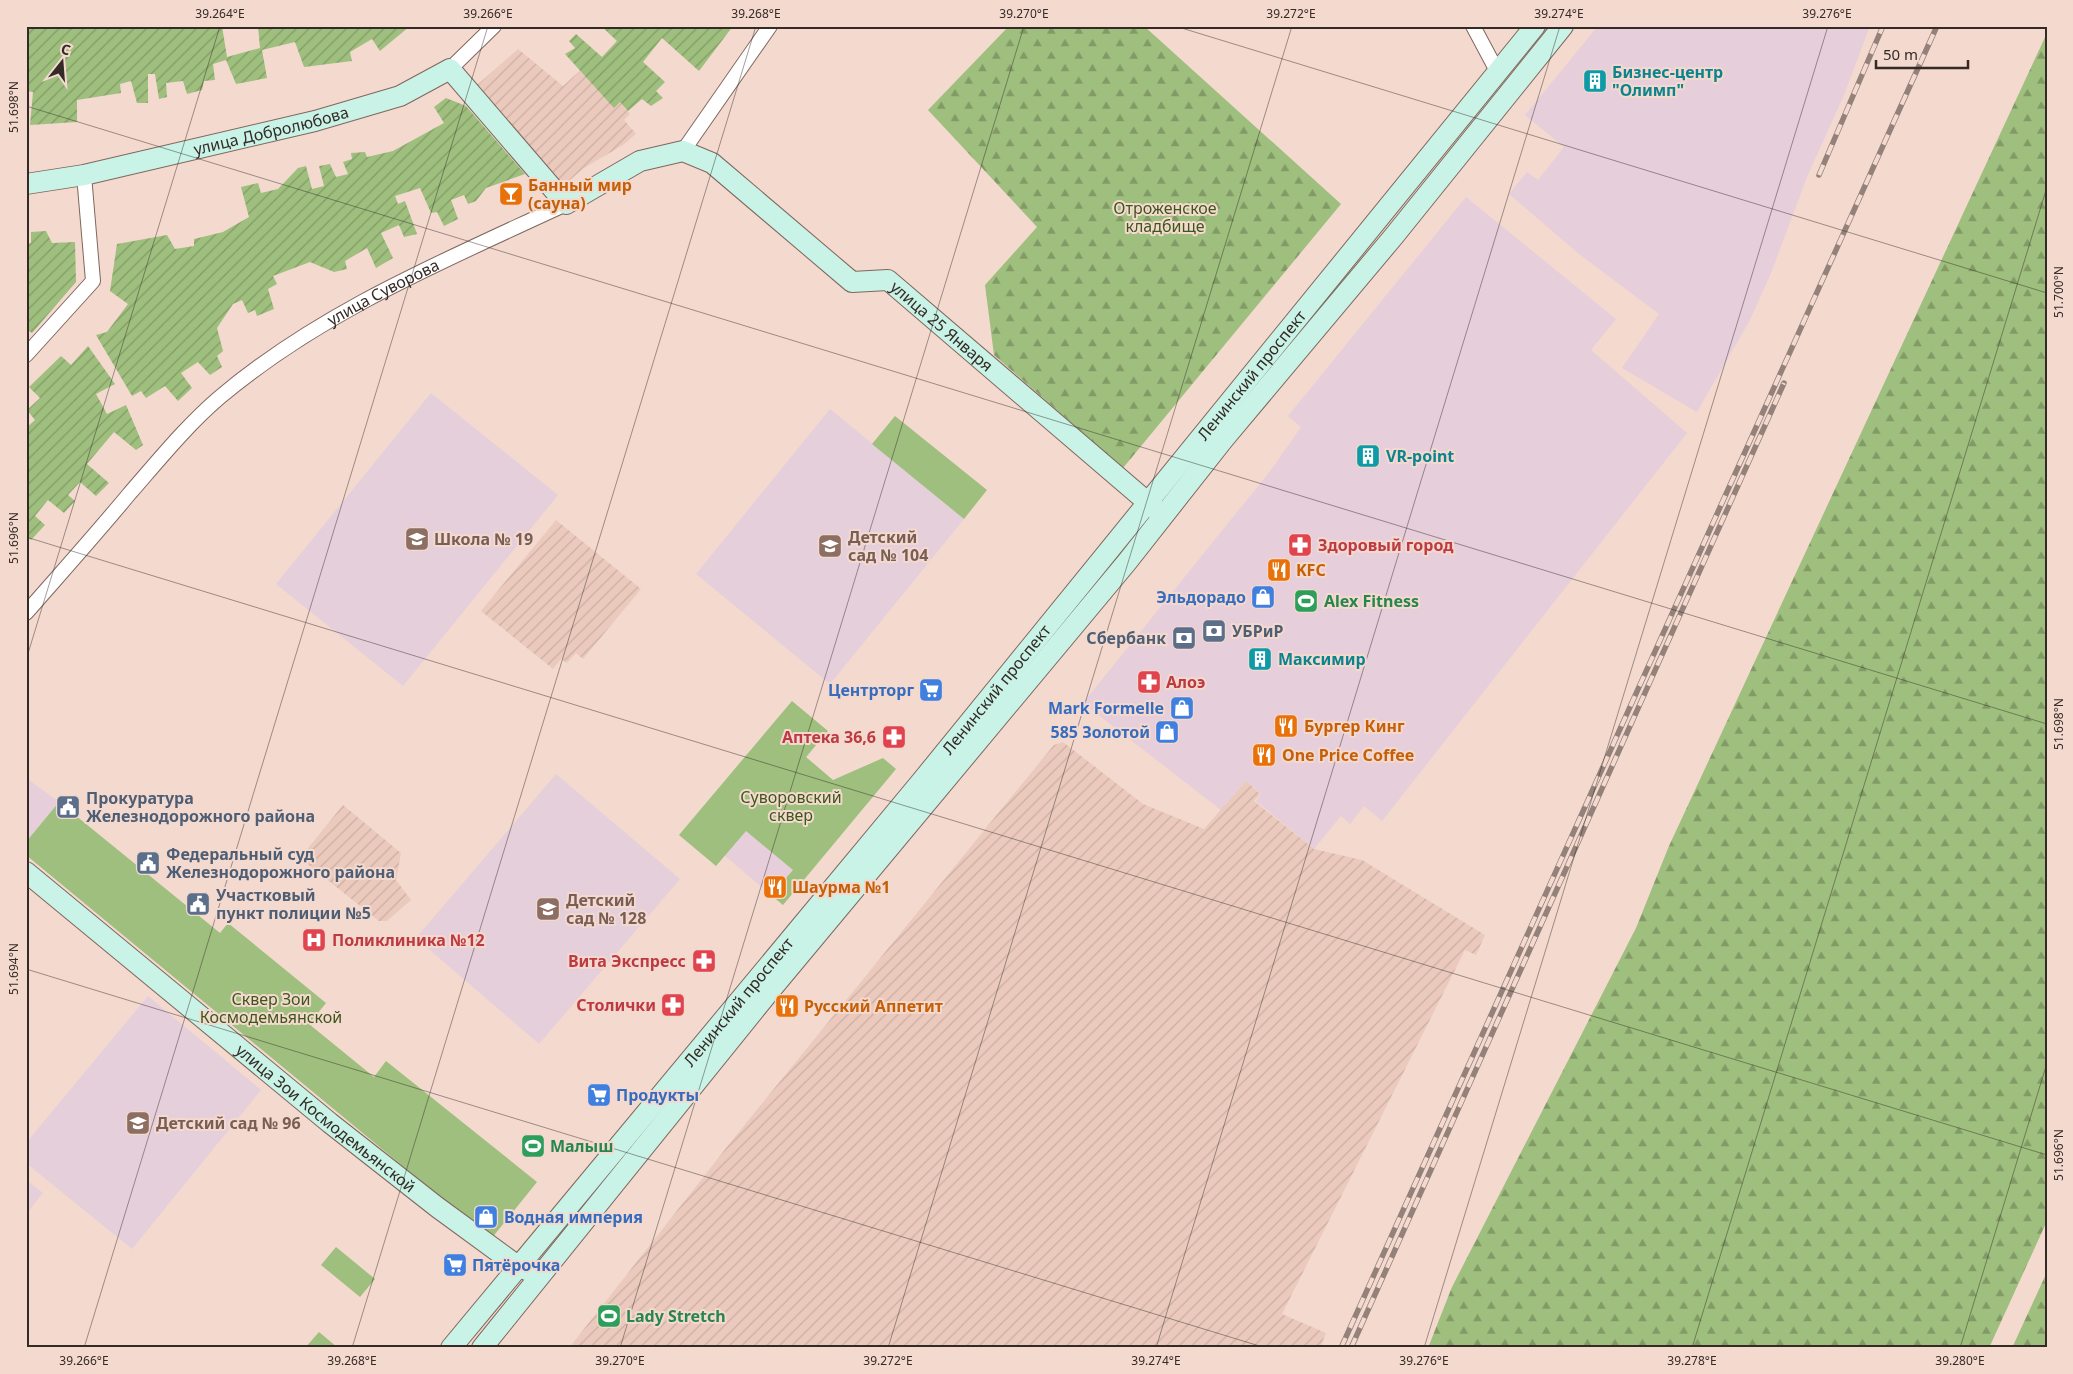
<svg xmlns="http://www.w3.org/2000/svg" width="2073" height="1374" font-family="'Noto Sans',sans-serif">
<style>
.commercial{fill:#e6ceda}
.industrial{fill:url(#industrial-furrows)}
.education{fill:#e5cfdb}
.forest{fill:url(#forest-firs)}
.park{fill:#9ebf7d}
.garden{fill:url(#garden-furrows)}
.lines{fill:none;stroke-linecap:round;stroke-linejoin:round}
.street-casing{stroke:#7f675e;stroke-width:16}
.secondary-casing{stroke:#7f675e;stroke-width:22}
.street{stroke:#fff;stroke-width:14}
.secondary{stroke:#c8f3e6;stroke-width:20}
.rail-casing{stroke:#93817a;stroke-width:5.5}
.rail{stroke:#f4d9cf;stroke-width:4;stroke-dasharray:11;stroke-linecap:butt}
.ticks{fill:none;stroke:#342a26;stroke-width:1;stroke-opacity:0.45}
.labels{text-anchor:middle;stroke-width:4;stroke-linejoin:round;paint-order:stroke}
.culture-label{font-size:16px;font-weight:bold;fill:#0d838f;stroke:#f4d9cf;text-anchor:start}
.street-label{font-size:16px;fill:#342a26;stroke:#f4d9cf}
.food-label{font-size:16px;font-weight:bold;fill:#c56008;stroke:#f4d9cf;text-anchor:start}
.park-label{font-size:16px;fill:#3c5719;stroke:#f4d9cf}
.education-label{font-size:16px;font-weight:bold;fill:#785e54;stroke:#f4d9cf;text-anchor:start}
.health-label{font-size:16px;font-weight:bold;fill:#be3a42;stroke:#f4d9cf;text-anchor:start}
.shop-label{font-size:16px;font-weight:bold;fill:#366cbe;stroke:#f4d9cf;text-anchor:end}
.leisure-label{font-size:16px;font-weight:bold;fill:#27864d;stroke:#f4d9cf;text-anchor:start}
.service-label{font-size:16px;font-weight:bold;fill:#4e5e75;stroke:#f4d9cf;text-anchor:start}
.neatline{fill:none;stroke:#342a26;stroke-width:2}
.ticks-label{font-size:12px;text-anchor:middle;fill:#342a26}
</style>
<defs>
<pattern id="industrial-furrows" width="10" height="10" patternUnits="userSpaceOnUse" patternTransform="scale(1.25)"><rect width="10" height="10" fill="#ebcabd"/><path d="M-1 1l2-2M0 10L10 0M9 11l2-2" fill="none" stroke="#caaea2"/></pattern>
<pattern id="forest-firs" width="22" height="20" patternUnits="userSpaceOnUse" patternTransform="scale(1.25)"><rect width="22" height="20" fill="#9ebf7d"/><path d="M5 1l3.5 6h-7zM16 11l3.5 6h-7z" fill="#829b66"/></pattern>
<pattern id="garden-furrows" width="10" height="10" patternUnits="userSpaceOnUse" patternTransform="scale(1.25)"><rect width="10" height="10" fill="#9ebf7d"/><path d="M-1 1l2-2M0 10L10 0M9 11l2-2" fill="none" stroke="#829b66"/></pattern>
</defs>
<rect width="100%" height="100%" fill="#f4d9cf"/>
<!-- commercial -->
<g class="commercial">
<path d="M 1598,26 L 1870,26 L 1844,95 L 1807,177 L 1771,273 L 1751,318 L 1697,412 L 1622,368 L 1659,314 L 1579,254 L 1509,194 L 1527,172 L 1538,180 L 1564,147 L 1525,115 Z"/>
<path d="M 1466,197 L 1616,319 L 1591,350 L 1687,433 L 1382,821 L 1364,806 L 1350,824 L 1341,816 L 1314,849 L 1256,801 L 1261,794 L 1246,781 L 1221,810 L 1083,703 L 1271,470 L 1301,427 L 1288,416 Z"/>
<path d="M 814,749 L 746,830 L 793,870 L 771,895 L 711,844 Z"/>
<path d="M 26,778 L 59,802 L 26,842 Z"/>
</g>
<!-- industrial -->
<g class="industrial">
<path d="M 518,49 L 563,86 L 581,70 L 614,107 L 620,102 L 630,114 L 624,120 L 636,134 L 623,145 L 584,168 L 564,185 L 476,86 Z"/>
<path d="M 556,520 L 641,589 L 583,659 L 576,653 L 567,663 L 561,659 L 553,669 L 481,611 Z"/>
<path d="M 1063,742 L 1143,804 L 1204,829 L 1246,781 L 1260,794 L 1254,801 L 1314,849 L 1362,860 L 1485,935 L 1476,955 L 1465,950 L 1282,1314 L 1326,1333 L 1320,1348 L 569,1348 L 734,1138 L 1012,796 L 1054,745 Z"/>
<path d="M 343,805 L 401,853 L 396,880 L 411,900 L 387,921 L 379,921 L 300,858 Z"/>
</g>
<!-- education -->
<g class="education">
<path d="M 431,393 L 558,495 L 403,686 L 276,584 Z"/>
<path d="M 830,409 L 964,519 L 830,684 L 696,574 Z"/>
<path d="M 556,774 L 680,879 L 539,1044 L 416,938 Z"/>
<path d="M 148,996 L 261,1090 L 132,1249 L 26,1163 L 26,1143 Z"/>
<path d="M 26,1180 L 43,1193 L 26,1214 Z"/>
</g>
<!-- forest -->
<g class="forest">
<path d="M 1009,26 L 1144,26 L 1341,204 L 1123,468 L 994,355 L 985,285 L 1037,227 L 928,110 Z"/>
<path d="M 2047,33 L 2047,1221 L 1989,1348 L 1428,1348 L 1452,1287 L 1636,928 L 1669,846 Z"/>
<path d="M 2047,1272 L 2047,1348 L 2012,1348 Z"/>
</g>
<!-- park -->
<g class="park">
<path d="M 895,416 L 987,490 L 964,519 L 872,444 Z"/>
<path d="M 792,701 L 828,731 L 806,757 L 833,780 L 883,758 L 896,769 L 783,905 L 771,895 L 793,870 L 746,831 L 716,866 L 679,835 Z"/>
<path d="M 59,802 L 220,933 L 228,923 L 326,1003 L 309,1024 L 374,1077 L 386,1061 L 537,1182 L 491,1239 L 26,855 L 26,842 Z"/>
<path d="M 336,1247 L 375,1279 L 360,1297 L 321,1265 Z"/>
<path d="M 319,1332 L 338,1348 L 305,1348 Z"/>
</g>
<!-- garden -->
<g class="garden">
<path d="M 26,26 L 222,26 L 227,57 L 260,48 L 258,26 L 410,26 L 380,51 L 372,39 L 350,52 L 352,61 L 304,67 L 295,42 L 262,50 L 267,78 L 236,84 L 226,60 L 213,64 L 215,80 L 204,81 L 202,90 L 187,94 L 183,81 L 166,83 L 167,97 L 159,99 L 155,74 L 148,74 L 148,103 L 137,103 L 131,81 L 120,84 L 121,93 L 77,100 L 77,122 L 30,125 L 33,92 L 26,91 Z"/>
<path d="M 601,26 L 733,26 L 699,71 L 662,38 L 643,62 L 665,82 L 656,91 L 663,98 L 651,106 L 642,99 L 628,111 L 620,102 L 614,108 L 565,54 L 575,48 L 569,41 L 576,34 L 602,57 L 617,41 Z"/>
<path d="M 446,98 L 466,106 L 525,174 L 486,188 L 476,201 L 468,204 L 464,195 L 451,200 L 458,219 L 444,226 L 437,212 L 431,213 L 420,188 L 395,196 L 398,204 L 405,201 L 417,234 L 404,237 L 399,225 L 381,233 L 393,258 L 376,268 L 367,248 L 345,261 L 347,269 L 334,272 L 310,262 L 273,276 L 277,284 L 268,289 L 274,309 L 257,316 L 255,310 L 248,313 L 242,300 L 233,304 L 217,328 L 223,351 L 217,356 L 222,367 L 210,375 L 198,362 L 181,373 L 192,388 L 178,401 L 165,386 L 146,398 L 141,391 L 132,396 L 96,335 L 107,332 L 128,304 L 110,291 L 117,244 L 167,235 L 175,249 L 194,246 L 194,239 L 223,232 L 249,217 L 241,187 L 258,183 L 261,193 L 278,189 L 298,168 L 306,166 L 312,189 L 324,186 L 319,166 L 330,164 L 336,177 L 348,174 L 343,162 L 352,159 L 351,153 L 365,152 L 367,157 L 393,151 L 444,123 L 434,107 Z"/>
<path d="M 46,231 L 52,243 L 75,242 L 76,282 L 32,333 L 26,329 L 26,244 L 31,243 L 31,232 Z"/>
<path d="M 88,346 L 115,384 L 96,394 L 107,414 L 126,405 L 143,445 L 136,450 L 114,432 L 87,464 L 109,483 L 96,496 L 80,482 L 68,495 L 75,501 L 64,513 L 48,500 L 35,516 L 45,525 L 31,540 L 26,536 L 26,428 L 35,420 L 27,410 L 40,398 L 29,387 L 61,356 L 71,365 Z"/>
</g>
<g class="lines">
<defs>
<g id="street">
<path d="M 1473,26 L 1497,71"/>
<path d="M 450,69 L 494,26"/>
<path d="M 683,151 L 770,26"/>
<path d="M 26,355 L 93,281 L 84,175"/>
<path id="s1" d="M 26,613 C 61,573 96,534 130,493 C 158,461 187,425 220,397 C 322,311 446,260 566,204"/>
</g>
<g id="secondary">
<path id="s2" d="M 26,184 L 84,175 L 315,121 L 400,96 L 450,69 L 566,204 L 640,161 L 683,151 L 712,163 L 852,282 L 888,280 L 1159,512"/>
<path id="s3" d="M 26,872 L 330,1123 L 437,1207 L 519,1267 L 529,1271"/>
<path id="s4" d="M 451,1348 L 920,783 L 1535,26"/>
<path d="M 482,1348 L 769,992 L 1127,562 L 1223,440 L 1394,236 L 1563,26"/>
</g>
</defs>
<!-- street casing -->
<use href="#street" class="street-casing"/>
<!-- secondary casing -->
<use href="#secondary" class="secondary-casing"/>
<!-- street -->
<use href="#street" class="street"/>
<!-- secondary -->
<use href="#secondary" class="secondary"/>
<defs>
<g id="rail">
<path d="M 1819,175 L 1883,26"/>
<path d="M 1341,1348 L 1937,26"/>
<path d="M 1351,1348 L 1784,383"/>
</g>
</defs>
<!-- rail casing -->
<use href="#rail" class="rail-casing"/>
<!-- rail -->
<use href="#rail" class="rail"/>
</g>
<!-- ticks -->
<path class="ticks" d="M 1175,26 L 2047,293M 26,106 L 2047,724M 26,537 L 2047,1155M 26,660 L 220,26M 26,969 L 1266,1348M 84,1348 L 488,26M 352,1348 L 756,26M 620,1348 L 1024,26M 888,1348 L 1292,26M 1156,1348 L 1560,26M 1424,1348 L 1828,26M 1692,1348 L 2047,187M 1960,1348 L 2047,1063"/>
<!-- icons -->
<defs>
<symbol id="building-square" viewBox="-11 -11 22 22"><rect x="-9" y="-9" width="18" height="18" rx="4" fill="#0f9aa8" stroke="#f4d9cf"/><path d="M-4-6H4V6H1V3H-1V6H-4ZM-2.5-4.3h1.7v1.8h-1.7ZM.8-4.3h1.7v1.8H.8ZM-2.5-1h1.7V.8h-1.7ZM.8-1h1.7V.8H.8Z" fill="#fff"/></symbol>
<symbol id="bar-square" viewBox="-11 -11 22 22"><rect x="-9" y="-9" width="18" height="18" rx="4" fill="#e8710a" stroke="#f4d9cf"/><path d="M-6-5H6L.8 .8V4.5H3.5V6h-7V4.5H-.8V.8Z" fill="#fff"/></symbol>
<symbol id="school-square" viewBox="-11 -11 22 22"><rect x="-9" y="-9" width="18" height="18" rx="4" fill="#8d6e63" stroke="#f4d9cf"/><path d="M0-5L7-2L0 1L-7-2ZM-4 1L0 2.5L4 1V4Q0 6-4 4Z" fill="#fff"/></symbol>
<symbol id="pharmacy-square" viewBox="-11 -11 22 22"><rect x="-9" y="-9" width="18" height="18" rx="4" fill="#e0444e" stroke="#f4d9cf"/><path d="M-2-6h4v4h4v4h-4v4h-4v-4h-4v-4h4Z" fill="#fff"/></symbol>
<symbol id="restaurant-square" viewBox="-11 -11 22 22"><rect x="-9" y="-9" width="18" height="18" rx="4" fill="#e8710a" stroke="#f4d9cf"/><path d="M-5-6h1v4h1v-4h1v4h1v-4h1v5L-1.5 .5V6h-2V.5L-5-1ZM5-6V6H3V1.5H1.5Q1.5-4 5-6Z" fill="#fff"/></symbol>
<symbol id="shop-square" viewBox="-11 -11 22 22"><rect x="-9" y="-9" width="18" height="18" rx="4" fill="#3f7fe0" stroke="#f4d9cf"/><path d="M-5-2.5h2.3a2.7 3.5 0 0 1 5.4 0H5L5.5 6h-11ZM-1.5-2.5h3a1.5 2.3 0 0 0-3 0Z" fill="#fff"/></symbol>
<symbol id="stadium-square" viewBox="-11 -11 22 22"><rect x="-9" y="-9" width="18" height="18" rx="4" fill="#2e9e5b" stroke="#f4d9cf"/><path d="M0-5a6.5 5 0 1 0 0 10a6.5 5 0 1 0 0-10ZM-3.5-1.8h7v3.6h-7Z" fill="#fff"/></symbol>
<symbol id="bank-square" viewBox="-11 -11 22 22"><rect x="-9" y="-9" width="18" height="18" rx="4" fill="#5c6f8a" stroke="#f4d9cf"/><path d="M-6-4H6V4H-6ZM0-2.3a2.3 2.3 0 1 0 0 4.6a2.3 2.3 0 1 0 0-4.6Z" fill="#fff"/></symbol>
<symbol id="supermarket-square" viewBox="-11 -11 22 22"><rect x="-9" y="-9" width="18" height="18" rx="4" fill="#3f7fe0" stroke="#f4d9cf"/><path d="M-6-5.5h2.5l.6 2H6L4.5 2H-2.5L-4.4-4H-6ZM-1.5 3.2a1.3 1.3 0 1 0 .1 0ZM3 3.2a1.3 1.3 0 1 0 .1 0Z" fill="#fff"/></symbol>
<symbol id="civic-square" viewBox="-11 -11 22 22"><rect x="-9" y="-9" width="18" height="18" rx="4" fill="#5c6f8a" stroke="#f4d9cf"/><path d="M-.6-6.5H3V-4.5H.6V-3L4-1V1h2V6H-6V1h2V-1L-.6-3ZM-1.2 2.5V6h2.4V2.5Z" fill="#fff"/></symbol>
<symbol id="hospital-square" viewBox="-11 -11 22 22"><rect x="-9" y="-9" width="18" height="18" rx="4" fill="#e0444e" stroke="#f4d9cf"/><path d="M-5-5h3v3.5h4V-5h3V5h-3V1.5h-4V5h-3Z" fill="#fff"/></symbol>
</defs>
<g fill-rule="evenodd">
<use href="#building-square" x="1581" y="67" width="28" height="28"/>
<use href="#bar-square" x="497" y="180" width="28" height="28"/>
<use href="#building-square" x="1354" y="442" width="28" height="28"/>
<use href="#school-square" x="403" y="525" width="28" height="28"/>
<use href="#pharmacy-square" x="1286" y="531" width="28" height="28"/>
<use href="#school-square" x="816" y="532" width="28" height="28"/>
<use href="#restaurant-square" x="1265" y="556" width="28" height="28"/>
<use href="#shop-square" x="1249" y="583" width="28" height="28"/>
<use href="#stadium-square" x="1292" y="587" width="28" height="28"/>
<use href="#bank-square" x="1200" y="617" width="28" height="28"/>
<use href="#bank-square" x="1170" y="624" width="28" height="28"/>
<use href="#building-square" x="1246" y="645" width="28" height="28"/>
<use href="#pharmacy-square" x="1135" y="668" width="28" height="28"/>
<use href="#supermarket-square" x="917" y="676" width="28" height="28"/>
<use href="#shop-square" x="1168" y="694" width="28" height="28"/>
<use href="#restaurant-square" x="1272" y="712" width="28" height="28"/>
<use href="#shop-square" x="1153" y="718" width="28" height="28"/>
<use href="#pharmacy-square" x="880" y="723" width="28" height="28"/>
<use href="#restaurant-square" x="1250" y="741" width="28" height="28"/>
<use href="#civic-square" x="54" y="793" width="28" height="28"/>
<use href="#civic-square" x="134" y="849" width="28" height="28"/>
<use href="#restaurant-square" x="761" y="873" width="28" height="28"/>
<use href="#civic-square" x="184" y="890" width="28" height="28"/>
<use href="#school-square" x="534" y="895" width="28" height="28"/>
<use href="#hospital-square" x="300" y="926" width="28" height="28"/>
<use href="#pharmacy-square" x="690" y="947" width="28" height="28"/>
<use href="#pharmacy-square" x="659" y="991" width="28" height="28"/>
<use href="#restaurant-square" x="773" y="992" width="28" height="28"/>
<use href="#supermarket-square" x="585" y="1081" width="28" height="28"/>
<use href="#school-square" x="124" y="1109" width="28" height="28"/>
<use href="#stadium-square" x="519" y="1132" width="28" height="28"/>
<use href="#shop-square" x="472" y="1203" width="28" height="28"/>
<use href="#supermarket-square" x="441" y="1251" width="28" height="28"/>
<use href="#stadium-square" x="595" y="1302" width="28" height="28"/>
</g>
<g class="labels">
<!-- culture labels -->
<g class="culture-label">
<text x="1612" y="78">Бизнес-центр<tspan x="1612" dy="18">"Олимп"</tspan></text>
<text x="1386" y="462">VR-point</text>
<text x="1278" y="665">Максимир</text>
</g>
<!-- street labels -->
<g class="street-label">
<text dy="6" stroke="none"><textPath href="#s2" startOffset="251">улица Добролюбова</textPath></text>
<text dy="6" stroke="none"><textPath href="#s1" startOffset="485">улица Суворова</textPath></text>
<text dy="6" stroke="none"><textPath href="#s2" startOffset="1071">улица 25 Января</textPath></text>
<text dy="6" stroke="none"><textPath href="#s4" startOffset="1260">Ленинский проспект</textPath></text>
<text dy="6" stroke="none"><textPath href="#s4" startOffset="855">Ленинский проспект</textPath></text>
<text dy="6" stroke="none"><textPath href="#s4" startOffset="450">Ленинский проспект</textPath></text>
<text dy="6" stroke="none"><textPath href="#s3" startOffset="388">улица Зои Космодемьянской</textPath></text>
</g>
<!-- food labels -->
<g class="food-label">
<text x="528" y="191">Банный мир<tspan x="528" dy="18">(сауна)</tspan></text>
<text x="1296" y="576">KFC</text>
<text x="1304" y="732">Бургер Кинг</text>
<text x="1282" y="761">One Price Coffee</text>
<text x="792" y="893">Шаурма №1</text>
<text x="804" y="1012">Русский Аппетит</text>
</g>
<!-- park labels -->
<g class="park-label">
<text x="1165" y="214">Отроженское<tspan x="1165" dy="18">кладбище</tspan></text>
<text x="791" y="803">Суворовский<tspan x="791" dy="18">сквер</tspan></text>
<text x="271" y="1005">Сквер Зои<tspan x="271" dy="18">Космодемьянской</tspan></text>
</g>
<!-- education labels -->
<g class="education-label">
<text x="848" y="543">Детский<tspan x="848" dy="18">сад № 104</tspan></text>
<text x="434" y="545">Школа № 19</text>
<text x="566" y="906">Детский<tspan x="566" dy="18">сад № 128</tspan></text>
<text x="156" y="1129">Детский сад № 96</text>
</g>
<!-- health labels -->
<g class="health-label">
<text x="1318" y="551">Здоровый город</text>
<text x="1166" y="688">Алоэ</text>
<text x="876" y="743" text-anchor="end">Аптека 36,6</text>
<text x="332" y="946">Поликлиника №12</text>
<text x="686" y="967" text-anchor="end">Вита Экспресс</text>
<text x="656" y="1011" text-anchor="end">Столички</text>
</g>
<!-- shop labels -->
<g class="shop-label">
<text x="1246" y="603">Эльдорадо</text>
<text x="914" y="696">Центрторг</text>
<text x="1164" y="714">Mark Formelle</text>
<text x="1150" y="738">585 Золотой</text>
<text x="616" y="1101" text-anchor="start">Продукты</text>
<text x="504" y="1223" text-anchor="start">Водная империя</text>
<text x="472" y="1271" text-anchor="start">Пятёрочка</text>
</g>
<!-- leisure labels -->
<g class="leisure-label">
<text x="1324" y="607">Alex Fitness</text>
<text x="550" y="1152">Малыш</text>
<text x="626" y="1322">Lady Stretch</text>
</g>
<!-- service labels -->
<g class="service-label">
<text x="1232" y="637">УБРиР</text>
<text x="1166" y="644" text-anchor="end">Сбербанк</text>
<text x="86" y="804">Прокуратура<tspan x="86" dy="18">Железнодорожного района</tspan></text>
<text x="166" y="860">Федеральный суд<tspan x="166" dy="18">Железнодорожного района</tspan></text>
<text x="216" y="901">Участковый<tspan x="216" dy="18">пункт полиции №5</tspan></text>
</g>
</g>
<!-- border -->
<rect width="2073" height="1374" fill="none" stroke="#f4d9cf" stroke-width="55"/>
<!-- north arrow -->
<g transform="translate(62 62) rotate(17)" stroke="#f4d9cf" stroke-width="4" paint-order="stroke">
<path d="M0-4L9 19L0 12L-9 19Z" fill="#342a26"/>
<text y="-8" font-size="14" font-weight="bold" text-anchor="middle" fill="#342a26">С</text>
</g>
<!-- scale -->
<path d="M1876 60v8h92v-8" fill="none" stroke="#342a26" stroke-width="2.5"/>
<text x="1883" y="60" font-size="15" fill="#342a26" stroke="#f4d9cf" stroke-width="4" paint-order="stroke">50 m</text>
<rect x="28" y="28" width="2018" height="1318" class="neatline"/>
<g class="ticks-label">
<text x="220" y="18">39.264°E</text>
<text x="488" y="18">39.266°E</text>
<text x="756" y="18">39.268°E</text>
<text x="1024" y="18">39.270°E</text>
<text x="1291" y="18">39.272°E</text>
<text x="1559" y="18">39.274°E</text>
<text x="1827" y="18">39.276°E</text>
<text transform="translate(14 107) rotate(-90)" y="4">51.698°N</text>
<text transform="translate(2059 292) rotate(-90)" y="4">51.700°N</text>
<text transform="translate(14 538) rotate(-90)" y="4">51.696°N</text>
<text transform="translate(2059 724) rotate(-90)" y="4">51.698°N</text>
<text transform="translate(14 969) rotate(-90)" y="4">51.694°N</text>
<text transform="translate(2059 1155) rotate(-90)" y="4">51.696°N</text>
<text x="84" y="1365">39.266°E</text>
<text x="352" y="1365">39.268°E</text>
<text x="620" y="1365">39.270°E</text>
<text x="888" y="1365">39.272°E</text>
<text x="1156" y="1365">39.274°E</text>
<text x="1424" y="1365">39.276°E</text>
<text x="1692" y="1365">39.278°E</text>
<text x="1960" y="1365">39.280°E</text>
</g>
</svg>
